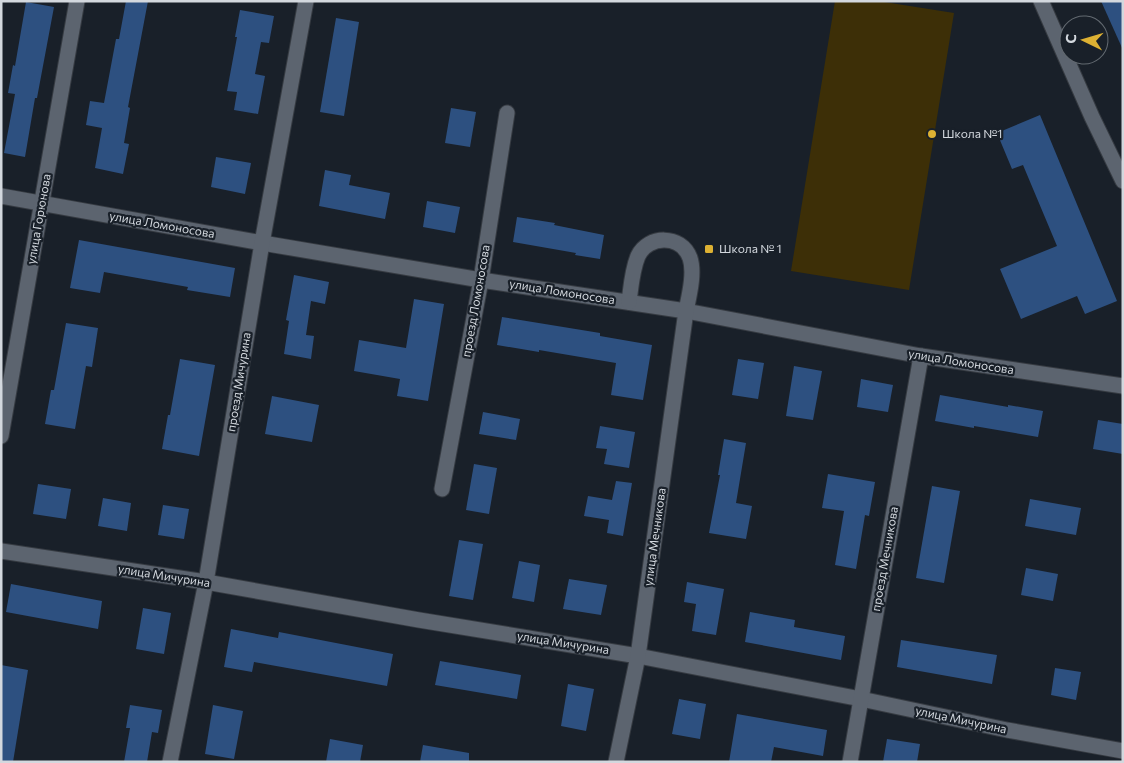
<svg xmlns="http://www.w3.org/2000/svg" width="1124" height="763" font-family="Commissioner,sans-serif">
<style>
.green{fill:#3d2f07}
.building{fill:#2d5080}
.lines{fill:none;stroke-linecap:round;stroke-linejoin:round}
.minor-casing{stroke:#363b42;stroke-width:17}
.minor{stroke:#5c646f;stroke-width:15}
.poi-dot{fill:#ddb133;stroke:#192029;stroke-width:2}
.labels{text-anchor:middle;stroke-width:4.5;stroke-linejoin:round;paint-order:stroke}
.poi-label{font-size:12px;fill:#d3d8de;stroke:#192029;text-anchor:start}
.street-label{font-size:12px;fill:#d3d8de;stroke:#192029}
</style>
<rect width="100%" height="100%" fill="#192029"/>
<!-- green -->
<path class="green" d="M 835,1 L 878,1 L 954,13 L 909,290 L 791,271 Z"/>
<!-- building -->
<g class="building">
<path d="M 126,1 L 148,1 L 128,107 L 130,108 L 124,143 L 129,144 L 123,174 L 95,168 L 102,128 L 86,125 L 90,101 L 104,103 L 116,39 L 119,39 Z"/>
<path d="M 1101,1 L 1123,1 L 1123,50 Z"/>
<path d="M 26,2 L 54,7 L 37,98 L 35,98 L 25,157 L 4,153 L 15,94 L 8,93 L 13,65 L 15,66 Z"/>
<path d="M 240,10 L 274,16 L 269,43 L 261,42 L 255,74 L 265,76 L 258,114 L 234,110 L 237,92 L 227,91 L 237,37 L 235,37 Z"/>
<path d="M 336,18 L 359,22 L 344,116 L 320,112 Z"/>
<path d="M 451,108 L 476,112 L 470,147 L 445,143 Z"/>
<path d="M 1040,115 L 1117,301 L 1085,314 L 1077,296 L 1021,319 L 1000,269 L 1057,246 L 1023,165 L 1012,169 L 997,133 Z"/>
<path d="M 216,157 L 251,163 L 245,194 L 211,187 Z"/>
<path d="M 325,170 L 351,175 L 349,185 L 390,193 L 385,219 L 319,206 Z"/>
<path d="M 427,201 L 460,207 L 455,233 L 423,227 Z"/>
<path d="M 517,217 L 555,223 L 554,225 L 604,235 L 600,259 L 575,255 L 576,253 L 513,242 Z"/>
<path d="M 79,240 L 235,268 L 230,297 L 187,290 L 188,287 L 104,272 L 100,293 L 70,288 Z"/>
<path d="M 294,275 L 329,282 L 325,304 L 311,301 L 306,335 L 314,336 L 311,359 L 284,354 L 289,321 L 286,320 Z"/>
<path d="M 414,299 L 444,304 L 428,401 L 397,396 L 400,379 L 354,371 L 359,340 L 406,348 Z"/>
<path d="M 502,317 L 600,333 L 600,336 L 652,345 L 643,400 L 611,395 L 616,363 L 539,350 L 539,352 L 497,345 Z"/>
<path d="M 66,323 L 98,328 L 92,367 L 86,366 L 75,429 L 45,424 L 51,390 L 54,390 Z"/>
<path d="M 180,359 L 215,365 L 199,456 L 162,449 L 168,415 L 170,415 Z"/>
<path d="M 738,359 L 764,363 L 758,399 L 732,395 Z"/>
<path d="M 794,366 L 822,371 L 813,420 L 786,416 Z"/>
<path d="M 861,379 L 893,385 L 888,412 L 857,407 Z"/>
<path d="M 940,395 L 1008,407 L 1008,405 L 1043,411 L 1038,437 L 974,426 L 974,428 L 935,421 Z"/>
<path d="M 272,396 L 319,405 L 312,442 L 265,434 Z"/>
<path d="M 483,412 L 520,419 L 516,440 L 479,434 Z"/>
<path d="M 1098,420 L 1123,424 L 1123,454 L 1093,449 Z"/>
<path d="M 600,426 L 635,432 L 629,468 L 604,464 L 607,449 L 596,448 Z"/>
<path d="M 724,439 L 746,443 L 736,503 L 752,506 L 746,539 L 709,533 L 720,475 L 718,475 Z"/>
<path d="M 474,464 L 497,468 L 489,514 L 466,510 Z"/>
<path d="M 828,474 L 875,482 L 869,516 L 865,515 L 856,569 L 835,565 L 844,511 L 822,508 Z"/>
<path d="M 616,481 L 632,483 L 623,536 L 607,533 L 609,520 L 584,516 L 588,496 L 612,500 Z"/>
<path d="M 38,484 L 71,489 L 66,519 L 33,514 Z"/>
<path d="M 932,486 L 960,491 L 944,583 L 916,578 Z"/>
<path d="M 103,498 L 131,503 L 127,531 L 98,526 Z"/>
<path d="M 1030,499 L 1081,508 L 1076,535 L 1025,526 Z"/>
<path d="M 163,505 L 189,509 L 184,539 L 158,535 Z"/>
<path d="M 459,540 L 483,544 L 473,600 L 449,596 Z"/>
<path d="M 519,561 L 540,565 L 534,602 L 512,598 Z"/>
<path d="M 1026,568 L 1058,574 L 1053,601 L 1021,595 Z"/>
<path d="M 569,579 L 607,585 L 601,615 L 563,609 Z"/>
<path d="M 687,582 L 724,589 L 716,635 L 692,631 L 696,604 L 684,602 Z"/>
<path d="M 11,584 L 102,601 L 98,629 L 6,612 Z"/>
<path d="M 143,608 L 171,613 L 164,654 L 136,649 Z"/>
<path d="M 750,612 L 795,620 L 794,627 L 845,636 L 841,660 L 745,642 Z"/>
<path d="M 231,629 L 278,638 L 279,632 L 393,654 L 387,686 L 254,662 L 252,672 L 224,667 Z"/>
<path d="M 901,640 L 997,655 L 992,684 L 897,667 Z"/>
<path d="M 440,661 L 521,675 L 517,699 L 435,685 Z"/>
<path d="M 1,665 L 28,670 L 13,762 L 1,762 Z"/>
<path d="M 1055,668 L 1081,672 L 1076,700 L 1051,695 Z"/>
<path d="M 568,684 L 594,689 L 586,731 L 561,726 Z"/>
<path d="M 679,699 L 706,704 L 700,739 L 672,734 Z"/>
<path d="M 130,705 L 162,710 L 158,733 L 152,732 L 147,762 L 124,762 L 130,728 L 126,728 Z"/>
<path d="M 213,705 L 243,711 L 234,759 L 205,754 Z"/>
<path d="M 737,714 L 827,730 L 823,756 L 774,747 L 771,762 L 729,762 Z"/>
<path d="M 330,739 L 363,745 L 360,762 L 326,762 Z"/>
<path d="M 887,739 L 920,744 L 917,762 L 883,762 Z"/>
<path d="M 423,745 L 469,753 L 469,762 L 420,762 Z"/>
</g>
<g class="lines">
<defs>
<g id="minor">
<path d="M 1041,1 L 1092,117 L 1123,181"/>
<path d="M 1,196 L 274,245 L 481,280 L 686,311 L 921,356 L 1123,386"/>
<path d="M 1,436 L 77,1"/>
<path d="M 442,489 L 481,280 L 507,113"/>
<path d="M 1,551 L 206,582 L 419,620 L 638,656 L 861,699 L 1007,730 L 1123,751"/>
<path d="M 170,762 L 206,582 L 262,243 L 306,1"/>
<path d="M 616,762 L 638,656 L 686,311 C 689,296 695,273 690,258 C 681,234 648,235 638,256 C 632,270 631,287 629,302"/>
<path d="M 850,762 L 921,356"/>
</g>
</defs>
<!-- minor casing -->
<use href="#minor" class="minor-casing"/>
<!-- minor -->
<use href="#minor" class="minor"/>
</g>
<!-- markers -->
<g class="poi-dot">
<circle cx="932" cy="134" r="5"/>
<rect x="704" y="244" width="10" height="10" rx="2.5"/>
</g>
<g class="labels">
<!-- poi labels -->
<g class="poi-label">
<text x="942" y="138">Школа №1</text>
<text x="719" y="253">Школа № 1</text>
</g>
<!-- street labels -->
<g class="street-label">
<text transform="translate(39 219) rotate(-80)" y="4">улица Горюнова</text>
<text transform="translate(162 225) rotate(10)" y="4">улица Ломоносова</text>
<text transform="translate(562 292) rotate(9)" y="4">улица Ломоносова</text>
<text transform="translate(476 301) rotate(-80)" y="4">проезд Ломоносова</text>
<text transform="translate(961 362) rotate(9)" y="4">улица Ломоносова</text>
<text transform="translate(239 382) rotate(-81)" y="4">проезд Мичурина</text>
<text transform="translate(655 537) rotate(-82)" y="4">улица Мечникова</text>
<text transform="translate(885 559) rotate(-80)" y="4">проезд Мечникова</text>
<text transform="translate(164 576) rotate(9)" y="4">улица Мичурина</text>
<text transform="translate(563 643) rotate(9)" y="4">улица Мичурина</text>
<text transform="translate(961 720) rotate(12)" y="4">улица Мичурина</text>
</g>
</g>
<!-- border -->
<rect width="1124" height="763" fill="none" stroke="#d3d8de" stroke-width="5"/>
<!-- north arrow -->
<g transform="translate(1084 40) rotate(275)"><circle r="24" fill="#192029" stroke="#636a71"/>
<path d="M0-4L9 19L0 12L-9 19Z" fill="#ddb133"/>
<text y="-8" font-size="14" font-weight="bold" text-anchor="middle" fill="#d3d8de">С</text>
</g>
</svg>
